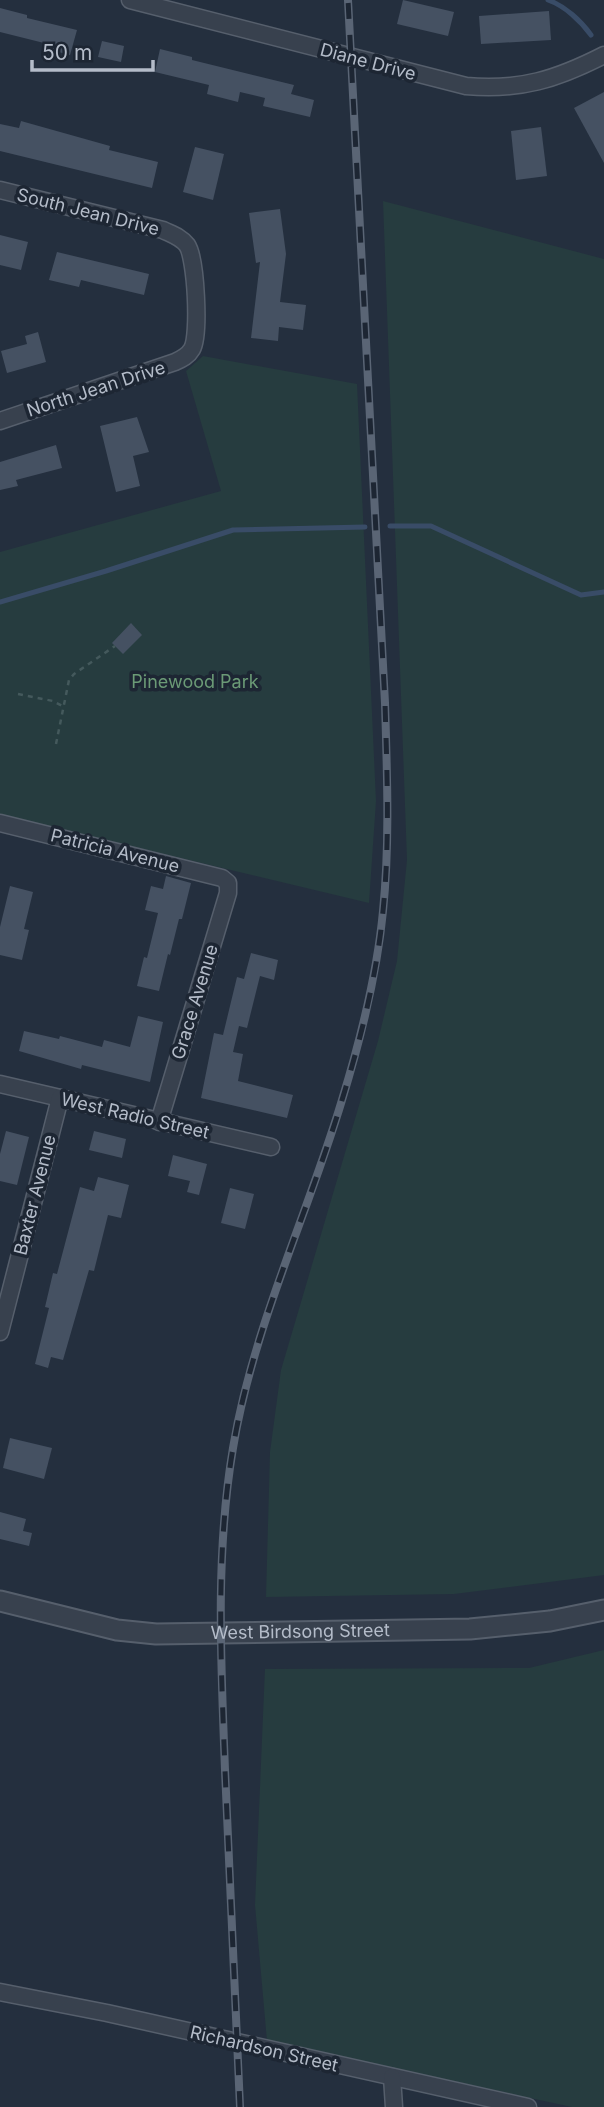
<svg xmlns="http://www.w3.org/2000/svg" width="604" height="2107" font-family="Inter,sans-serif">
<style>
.green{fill:#263c3f}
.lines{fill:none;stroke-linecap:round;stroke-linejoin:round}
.stream{stroke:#394c67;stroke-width:5}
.building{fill:#455162}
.minor-casing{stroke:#565f6c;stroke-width:19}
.tertiary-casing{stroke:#565f6c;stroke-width:23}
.path{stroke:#44595c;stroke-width:2.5;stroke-dasharray:5 5;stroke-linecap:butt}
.minor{stroke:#38414e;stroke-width:16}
.tertiary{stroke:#38414e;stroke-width:19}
.rail-casing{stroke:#5a6575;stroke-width:8}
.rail{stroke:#1d2633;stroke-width:5;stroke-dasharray:16;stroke-linecap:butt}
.labels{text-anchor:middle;stroke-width:7;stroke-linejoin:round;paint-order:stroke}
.street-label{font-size:18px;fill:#b4bcc9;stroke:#1d2633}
.park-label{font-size:18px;fill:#6b9a76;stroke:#1d2633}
</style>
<rect width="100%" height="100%" fill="#242f3e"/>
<!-- green -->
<g class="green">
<path d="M 383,201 L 604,259 L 604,1575 L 454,1594 L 266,1597 L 270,1452 L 281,1370 L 378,1041 L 397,961 L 407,860 Z"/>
<path d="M 203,356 L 357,384 L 376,801 L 369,903 L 0,815 L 0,552 L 221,491 L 186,371 Z"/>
<path d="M 604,1650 L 604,2107 L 572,2107 L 267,2041 L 255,1905 L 265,1669 L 529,1668 Z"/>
</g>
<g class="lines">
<!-- stream -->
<g class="stream">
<path d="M 548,0 C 565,6 581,21 591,35"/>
<path d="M 390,526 L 431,526 L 581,595 L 604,592"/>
<path d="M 0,602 L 106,571 L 233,530 L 365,527"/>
</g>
</g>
<!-- building -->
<g class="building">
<path d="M 403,0 L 454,12 L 448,36 L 397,24 Z"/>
<path d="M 0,8 L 27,15 L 27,18 L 77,30 L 70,55 L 43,48 L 44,43 L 0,32 Z"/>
<path d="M 549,11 L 551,40 L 481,44 L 479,16 Z"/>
<path d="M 102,41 L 124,46 L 121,62 L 98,57 Z"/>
<path d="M 160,49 L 192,57 L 192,60 L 294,85 L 291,94 L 314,100 L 310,117 L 263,106 L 265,98 L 240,92 L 238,102 L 207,94 L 209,85 L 155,72 Z"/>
<path d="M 604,92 L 604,163 L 574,108 Z"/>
<path d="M 21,121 L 110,146 L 109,150 L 158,162 L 152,188 L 0,151 L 0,124 L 19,128 Z"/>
<path d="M 541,127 L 547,176 L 516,180 L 511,131 Z"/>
<path d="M 195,147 L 224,154 L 213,200 L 183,192 Z"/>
<path d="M 280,209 L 286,254 L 280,302 L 306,305 L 303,330 L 279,327 L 278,341 L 251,338 L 260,262 L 256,263 L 249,213 Z"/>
<path d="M 0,235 L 28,242 L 21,270 L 0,265 Z"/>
<path d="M 57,252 L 149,274 L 144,295 L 81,280 L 79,287 L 49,280 Z"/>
<path d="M 38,332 L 46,362 L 7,373 L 1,351 L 27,344 L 25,336 Z"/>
<path d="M 137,417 L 149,452 L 133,456 L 140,486 L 116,492 L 100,426 Z"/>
<path d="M 56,445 L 62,468 L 16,480 L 18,486 L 0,490 L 0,462 Z"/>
<path d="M 131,623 L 142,635 L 123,654 L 112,643 Z"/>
<path d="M 166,876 L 191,883 L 182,919 L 179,919 L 170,955 L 168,954 L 159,991 L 137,986 L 144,957 L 147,958 L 158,913 L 145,910 L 151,886 L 163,889 Z"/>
<path d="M 10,886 L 33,892 L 24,929 L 29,930 L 22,960 L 0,955 L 0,927 Z"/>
<path d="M 251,953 L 278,960 L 274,980 L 260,976 L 247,1028 L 239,1026 L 233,1052 L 243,1054 L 238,1081 L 293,1095 L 287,1118 L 201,1098 L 214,1033 L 223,1035 L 237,977 L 244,979 Z"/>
<path d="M 138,1016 L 163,1022 L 150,1082 L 82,1065 L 81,1069 L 19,1051 L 24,1031 L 59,1039 L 60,1036 L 102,1047 L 104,1040 L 130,1047 Z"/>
<path d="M 6,1131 L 29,1137 L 17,1185 L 0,1181 L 0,1154 Z"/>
<path d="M 94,1131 L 126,1139 L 122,1158 L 89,1150 Z"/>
<path d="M 173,1155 L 207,1164 L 199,1195 L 187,1192 L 190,1181 L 168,1176 Z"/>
<path d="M 98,1177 L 129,1185 L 121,1218 L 108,1215 L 94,1271 L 89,1270 L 63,1360 L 51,1357 L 48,1368 L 35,1364 L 49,1308 L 45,1307 L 53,1273 L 57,1274 L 80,1187 L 94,1191 Z"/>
<path d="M 230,1188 L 254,1194 L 245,1229 L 221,1223 Z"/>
<path d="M 10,1438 L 52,1448 L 44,1479 L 3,1468 Z"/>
<path d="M 0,1512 L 26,1519 L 23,1531 L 32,1533 L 29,1546 L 0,1539 Z"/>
</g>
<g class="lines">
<defs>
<g id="minor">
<path d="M 130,0 L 466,86 C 520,91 557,79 604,55"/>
<path d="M 0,190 L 163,230 C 171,234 181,237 187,245 C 196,258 200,335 192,349 C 188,356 182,359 175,362 L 0,421"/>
<path d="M 0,823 L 222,878 L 228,883 L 228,893 L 159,1122"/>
<path d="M 0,1084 L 271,1147"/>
<path d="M 0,1332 L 60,1098"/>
<path d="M 0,1992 L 107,2013 L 528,2107"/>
<path d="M 392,2077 L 394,2107"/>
</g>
<g id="tertiary">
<path id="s1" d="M 0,1601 L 117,1630 L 156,1634 L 470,1629 L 550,1621 L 604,1610"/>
</g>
</defs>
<!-- minor casing -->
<use href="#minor" class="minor-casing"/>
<!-- tertiary casing -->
<use href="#tertiary" class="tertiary-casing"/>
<!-- path -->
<g class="path">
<path d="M 18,694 L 53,701 L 64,707"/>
<path d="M 56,744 L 69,680 L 74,674 L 115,646"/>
</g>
<!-- minor -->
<use href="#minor" class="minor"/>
<!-- tertiary -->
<use href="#tertiary" class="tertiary"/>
<defs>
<path id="rail" d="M 240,2107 C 235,1995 230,1883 225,1770 C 221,1662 215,1555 233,1448 C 253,1327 307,1217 342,1100 C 361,1038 377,975 383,911 C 390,842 387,772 385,703 L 348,0"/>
</defs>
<!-- rail casing -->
<use href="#rail" class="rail-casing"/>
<!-- rail -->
<use href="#rail" class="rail"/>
</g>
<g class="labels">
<!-- street labels -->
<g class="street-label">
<text transform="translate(368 62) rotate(15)" y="6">Diane Drive</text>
<text transform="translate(88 212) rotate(14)" y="6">South Jean Drive</text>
<text transform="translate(96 389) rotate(-18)" y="6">North Jean Drive</text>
<text transform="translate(115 851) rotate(14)" y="6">Patricia Avenue</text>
<text transform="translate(195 1002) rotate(-73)" y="6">Grace Avenue</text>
<text transform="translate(135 1116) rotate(13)" y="6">West Radio Street</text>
<text transform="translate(35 1195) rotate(-76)" y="6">Baxter Avenue</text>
<text dy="6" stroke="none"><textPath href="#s1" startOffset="304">West Birdsong Street</textPath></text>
<text transform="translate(264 2049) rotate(13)" y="6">Richardson Street</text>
</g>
<!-- park labels -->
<g class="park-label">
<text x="195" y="688">Pinewood Park</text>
</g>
</g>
<!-- scale -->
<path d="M32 60v10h121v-10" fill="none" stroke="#b4bcc9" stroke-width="3.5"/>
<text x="42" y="60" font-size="21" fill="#b4bcc9" stroke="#1d2633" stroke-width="5" paint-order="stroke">50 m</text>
</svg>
